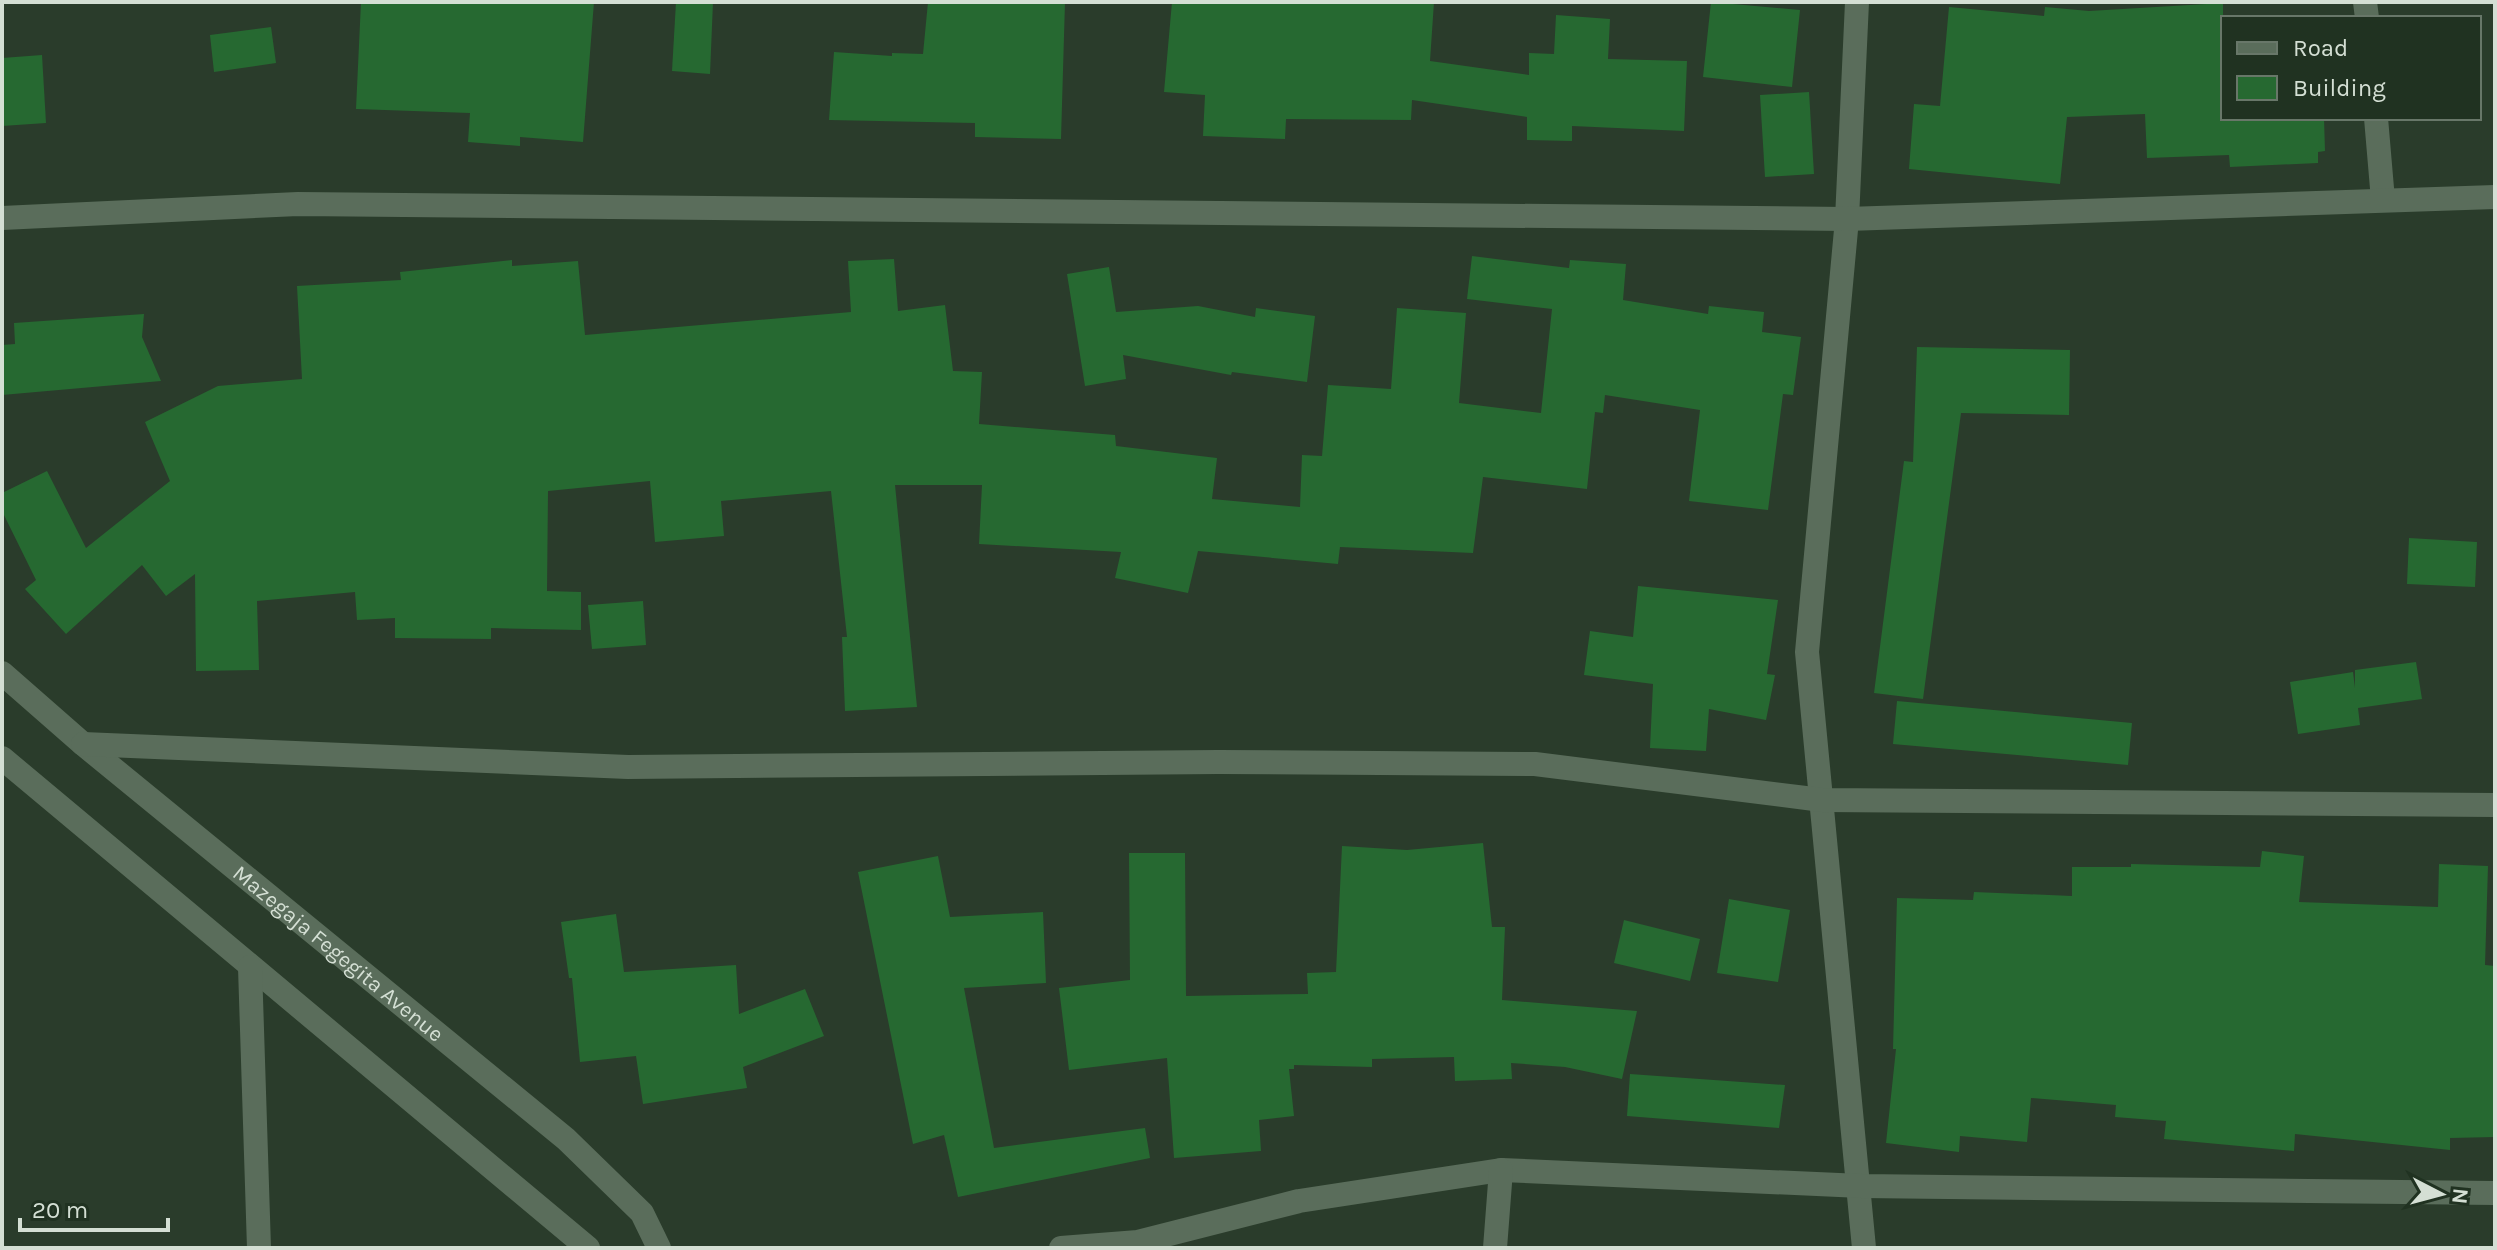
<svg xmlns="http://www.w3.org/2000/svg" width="2497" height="1250" font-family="Karla,sans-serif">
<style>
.building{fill:#266931}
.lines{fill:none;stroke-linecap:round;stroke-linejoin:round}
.street{stroke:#5a6d5b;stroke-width:24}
.labels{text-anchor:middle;stroke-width:7;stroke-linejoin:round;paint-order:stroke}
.street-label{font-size:22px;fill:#d4dfd4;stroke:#203221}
</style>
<rect width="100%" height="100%" fill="#2a3c2b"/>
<!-- building -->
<g class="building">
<path d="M 361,2 L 594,2 L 583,142 L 520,137 L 520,146 L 468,142 L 470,113 L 356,109 Z"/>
<path d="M 676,2 L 713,2 L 710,74 L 672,71 Z"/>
<path d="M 928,2 L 1065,2 L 1061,139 L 975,137 L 975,123 L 829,120 L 834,52 L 892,56 L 892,53 L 923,54 Z"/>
<path d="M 1172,2 L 1434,2 L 1430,61 L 1529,75 L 1529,53 L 1554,54 L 1556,15 L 1610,19 L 1608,59 L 1687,61 L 1684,131 L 1572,126 L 1572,141 L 1527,140 L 1527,117 L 1412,100 L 1411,120 L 1286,119 L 1285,139 L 1203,136 L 1205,95 L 1164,92 Z"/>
<path d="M 1711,2 L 1800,10 L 1792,87 L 1703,77 Z"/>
<path d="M 2223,3 L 2223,118 L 2324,118 L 2325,151 L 2318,152 L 2318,163 L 2230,167 L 2229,155 L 2147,158 L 2145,114 L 2067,117 L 2060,184 L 1909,169 L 1914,104 L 1940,106 L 1949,7 L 2044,16 L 2045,7 L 2089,11 Z"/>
<path d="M 271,27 L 276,63 L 214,72 L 210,35 Z"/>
<path d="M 42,55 L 46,123 L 2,126 L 2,58 Z"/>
<path d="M 1809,92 L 1814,174 L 1765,177 L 1760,95 Z"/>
<path d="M 1472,256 L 1569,268 L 1570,260 L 1626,264 L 1623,300 L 1708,314 L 1709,306 L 1764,312 L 1762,332 L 1801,337 L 1793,395 L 1783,394 L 1768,510 L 1689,501 L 1700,410 L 1605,395 L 1603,413 L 1595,412 L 1587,489 L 1483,477 L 1473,553 L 1340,547 L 1338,564 L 1198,551 L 1188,593 L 1115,578 L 1121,552 L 979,544 L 982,485 L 895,485 L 917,707 L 845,711 L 842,637 L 847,637 L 831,491 L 721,501 L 724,536 L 655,542 L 650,481 L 548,491 L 547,591 L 581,592 L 581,630 L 491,628 L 491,639 L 395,638 L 395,618 L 357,620 L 355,592 L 257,601 L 259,670 L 196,671 L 195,574 L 166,596 L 142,565 L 66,634 L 25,589 L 36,580 L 2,511 L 2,493 L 47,471 L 86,548 L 170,481 L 145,422 L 218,386 L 302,379 L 297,286 L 401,280 L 400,272 L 512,260 L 512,266 L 578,261 L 585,335 L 851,312 L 848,261 L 894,259 L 898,311 L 945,305 L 953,371 L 982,372 L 979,424 L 1115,435 L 1116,446 L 1217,458 L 1212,499 L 1300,507 L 1302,455 L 1322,456 L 1328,385 L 1391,389 L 1397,308 L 1466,313 L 1459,403 L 1541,413 L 1552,309 L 1467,299 Z"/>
<path d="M 1109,267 L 1116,312 L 1198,306 L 1255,317 L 1256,308 L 1315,316 L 1307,382 L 1232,372 L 1231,375 L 1123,355 L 1126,379 L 1085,386 L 1067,274 Z"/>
<path d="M 144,314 L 142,337 L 161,381 L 2,395 L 2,345 L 15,344 L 14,323 Z"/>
<path d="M 1917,347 L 2070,350 L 2069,415 L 1961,413 L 1923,699 L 1874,693 L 1904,461 L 1913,462 Z"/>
<path d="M 2409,538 L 2477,542 L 2475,587 L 2407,584 Z"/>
<path d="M 1638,586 L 1778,600 L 1767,674 L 1775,675 L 1766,720 L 1709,709 L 1706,751 L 1650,748 L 1653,684 L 1584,675 L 1590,631 L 1633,637 Z"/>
<path d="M 643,601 L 646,645 L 592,649 L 588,605 Z"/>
<path d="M 2416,662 L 2422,699 L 2358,708 L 2360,725 L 2298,734 L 2290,682 L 2353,672 L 2355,688 L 2355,670 Z"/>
<path d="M 1897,701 L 2132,723 L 2128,765 L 1893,744 Z"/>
<path d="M 1483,843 L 1492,927 L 1505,927 L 1502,1000 L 1637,1011 L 1622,1079 L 1565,1067 L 1511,1063 L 1512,1079 L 1455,1081 L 1454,1057 L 1372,1059 L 1372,1067 L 1294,1065 L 1294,1069 L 1289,1069 L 1294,1116 L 1259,1120 L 1261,1151 L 1174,1158 L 1167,1058 L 1069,1070 L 1059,988 L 1130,980 L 1129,853 L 1185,853 L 1186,996 L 1308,994 L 1307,973 L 1336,972 L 1342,846 L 1407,850 Z"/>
<path d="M 2262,851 L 2304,856 L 2299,902 L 2438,907 L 2439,864 L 2488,866 L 2485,965 L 2495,966 L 2495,1137 L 2450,1138 L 2450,1150 L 2295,1134 L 2294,1151 L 2164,1139 L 2166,1121 L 2115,1117 L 2116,1105 L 2031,1098 L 2027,1142 L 1960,1136 L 1959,1152 L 1886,1143 L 1896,1049 L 1893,1049 L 1897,898 L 1973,900 L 1974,892 L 2072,896 L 2072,867 L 2131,867 L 2131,864 L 2260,867 Z"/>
<path d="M 938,856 L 950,917 L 1043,912 L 1046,983 L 964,988 L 994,1148 L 1145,1128 L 1150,1158 L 958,1197 L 944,1135 L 913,1144 L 858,872 Z"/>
<path d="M 1729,899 L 1790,910 L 1778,982 L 1717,973 Z"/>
<path d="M 616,914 L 624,972 L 736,965 L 739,1014 L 805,989 L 824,1036 L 743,1067 L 747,1088 L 643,1104 L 636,1056 L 580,1062 L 572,978 L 569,978 L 561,922 Z"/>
<path d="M 1624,920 L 1700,939 L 1690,981 L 1614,963 Z"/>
<path d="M 1630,1074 L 1785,1085 L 1779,1128 L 1627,1116 Z"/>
</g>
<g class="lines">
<!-- street -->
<g class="street">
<path d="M 1857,2 L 1847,219 L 1807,652 L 1864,1248"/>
<path d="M 2365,2 L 2367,18"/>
<path d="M 2376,118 L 2383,200"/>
<path d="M 2,218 L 298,204 L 1847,219 L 2495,197"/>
<path id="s1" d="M 2,673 L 83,744 L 566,1139 L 642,1213 L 659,1248"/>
<path d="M 83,744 L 628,767 L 1218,762 L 1535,764 L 1822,800 L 2495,805"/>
<path d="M 2,758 L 588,1248"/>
<path d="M 250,967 L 259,1248"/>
<path d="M 1061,1248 L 1138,1242 L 1299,1201 L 1501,1170 L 1861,1186 L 2495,1193"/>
<path d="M 1495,1248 L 1501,1170"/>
</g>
</g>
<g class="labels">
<!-- street labels -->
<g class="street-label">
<text dy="8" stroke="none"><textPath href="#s1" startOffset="438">Mazegaja Fegegita Avenue</textPath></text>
</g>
</g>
<!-- border -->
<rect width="2497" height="1250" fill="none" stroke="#d4dfd4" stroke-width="8"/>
<!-- legend -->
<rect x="2221" y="16" width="260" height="104" fill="#203221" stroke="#687769" stroke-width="2"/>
<rect x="2237" y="42" width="40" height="12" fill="#5a6d5b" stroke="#687769" stroke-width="2"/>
<text x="2293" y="56" font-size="24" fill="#d4dfd4">Road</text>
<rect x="2237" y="76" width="40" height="24" fill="#266931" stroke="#687769" stroke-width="2"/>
<text x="2293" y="96" font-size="24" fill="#d4dfd4">Building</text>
<!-- north arrow -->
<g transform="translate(2441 1194) rotate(96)" stroke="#203221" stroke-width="6" paint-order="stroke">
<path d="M0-6L14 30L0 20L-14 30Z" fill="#d4dfd4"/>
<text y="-12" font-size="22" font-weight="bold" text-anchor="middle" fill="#d4dfd4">N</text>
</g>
<!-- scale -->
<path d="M20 1218v12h148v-12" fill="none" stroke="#d4dfd4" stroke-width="4"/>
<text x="32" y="1218" font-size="24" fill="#d4dfd4" stroke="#203221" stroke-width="6" paint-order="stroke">20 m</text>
</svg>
